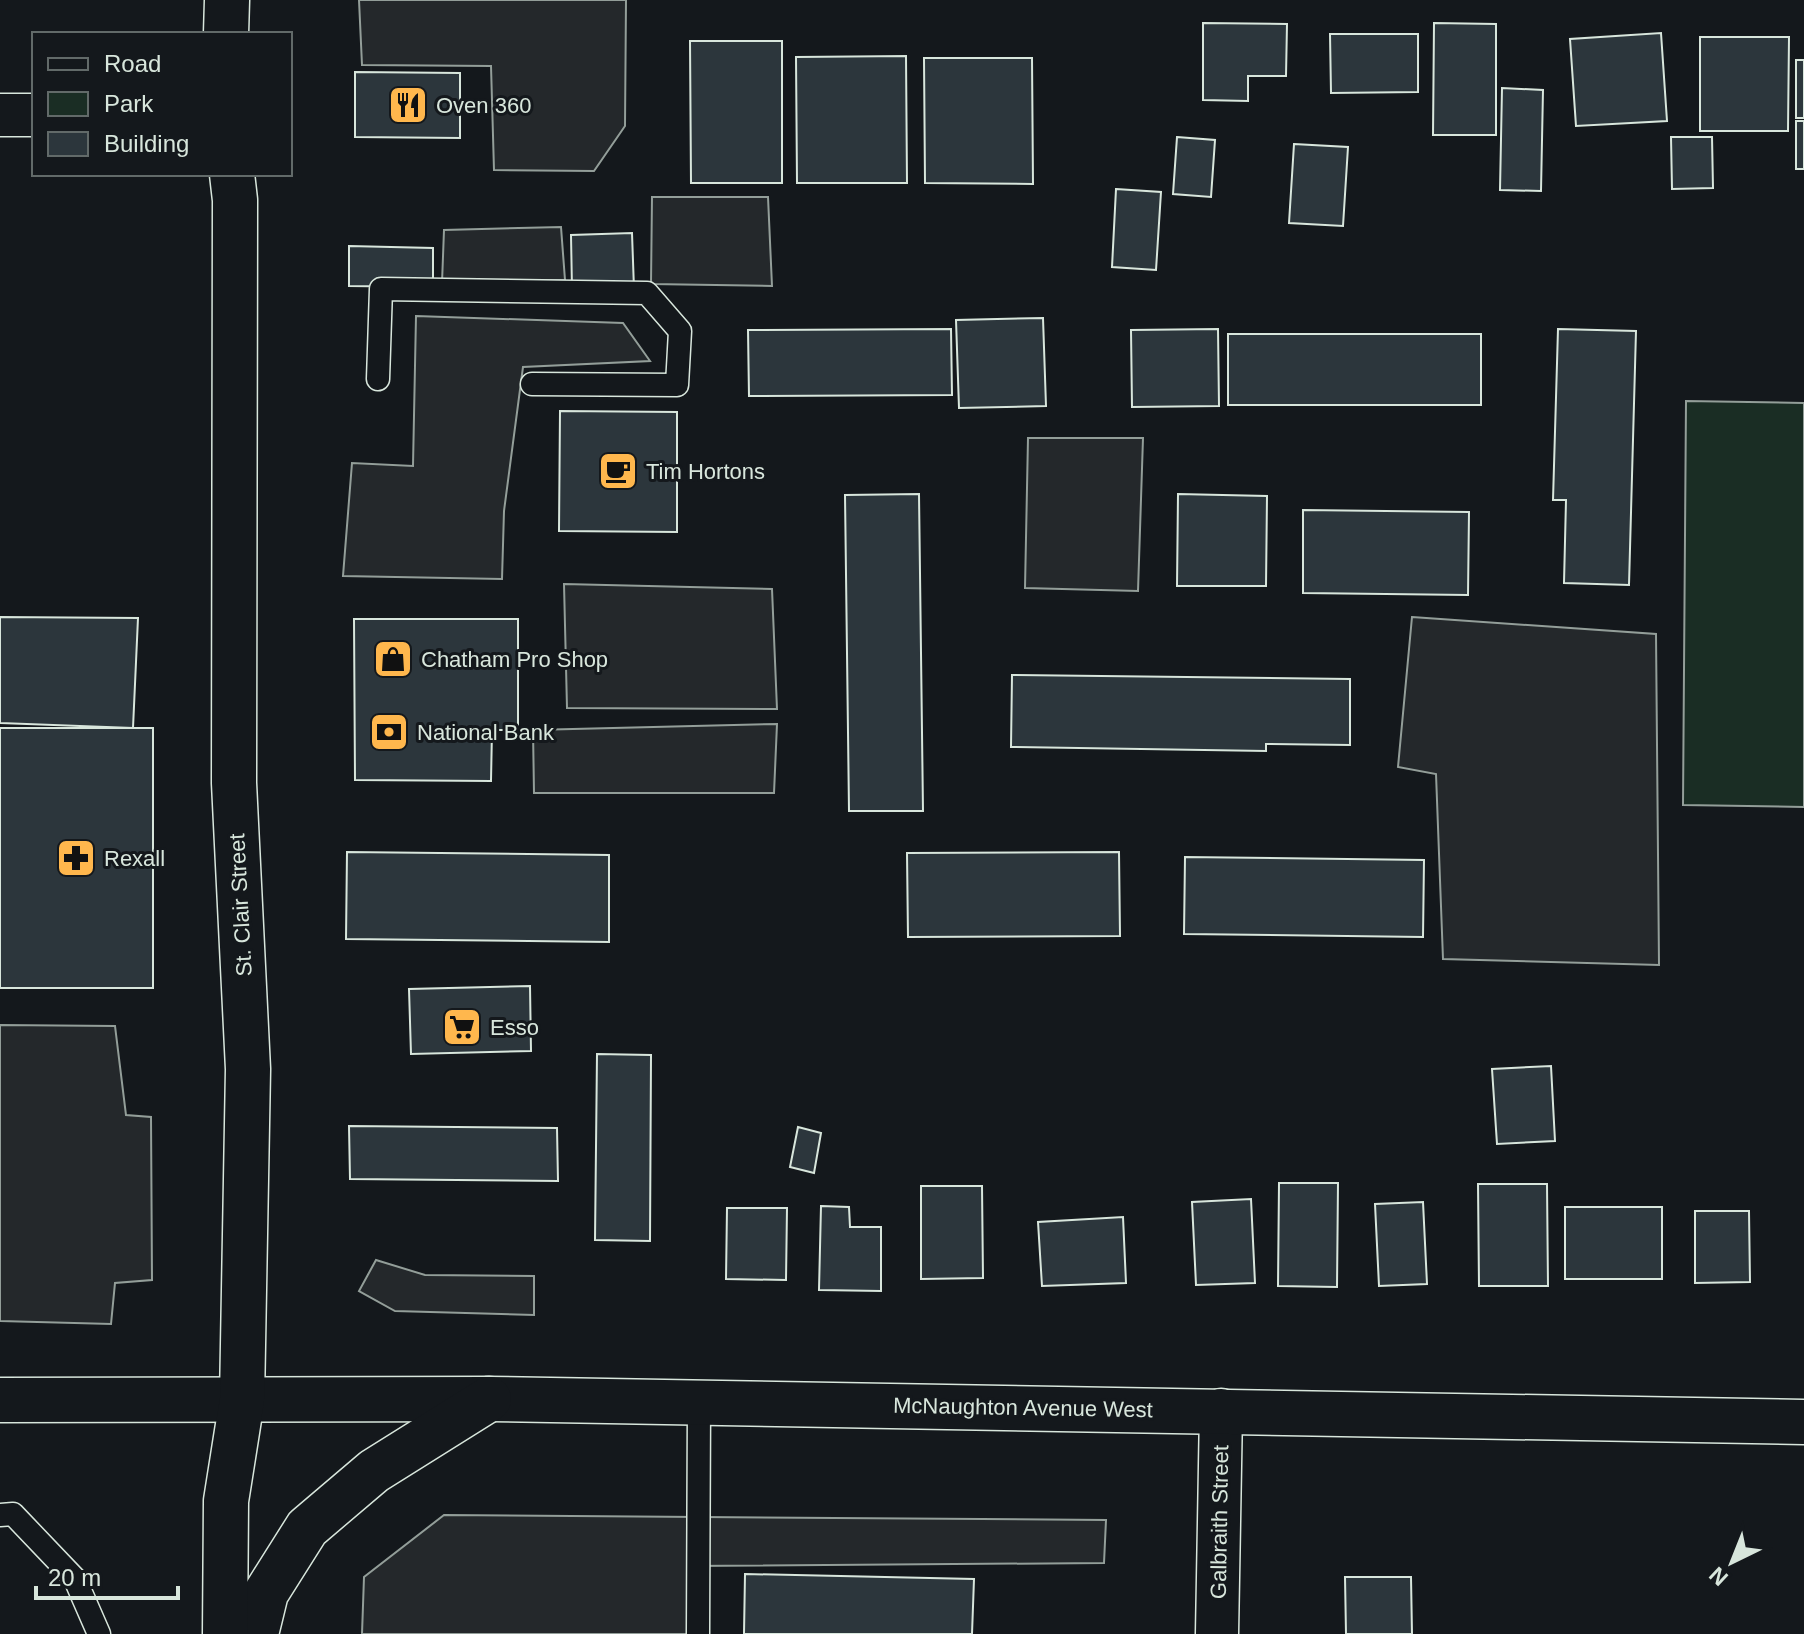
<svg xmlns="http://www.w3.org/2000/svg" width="1804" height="1634" font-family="Arial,sans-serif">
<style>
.green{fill:#1a2d24;stroke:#939e99;stroke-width:2}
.parking{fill:#24282b;stroke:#939e99;stroke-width:2}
.building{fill:#2c363c;stroke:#d8e6dc;stroke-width:2}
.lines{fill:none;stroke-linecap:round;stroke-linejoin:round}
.lane-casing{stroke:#d8e6dc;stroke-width:25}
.street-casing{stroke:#d8e6dc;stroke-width:45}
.secondary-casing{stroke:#d8e6dc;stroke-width:47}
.primary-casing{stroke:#d8e6dc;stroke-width:47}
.lane{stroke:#14181c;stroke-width:22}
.street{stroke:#14181c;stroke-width:42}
.secondary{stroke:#14181c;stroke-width:44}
.primary{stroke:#14181c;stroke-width:44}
.labels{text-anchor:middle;stroke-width:6;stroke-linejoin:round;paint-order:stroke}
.poi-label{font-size:22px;fill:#d8e6dc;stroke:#14181c;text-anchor:start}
.street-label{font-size:22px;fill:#d8e6dc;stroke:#14181c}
</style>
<rect width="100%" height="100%" fill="#14181c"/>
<!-- green -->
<path class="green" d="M 1686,401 L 1804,403 L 1804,807 L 1683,805 Z"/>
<!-- parking -->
<g class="parking">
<path d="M 359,0 L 626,0 L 625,126 L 594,171 L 494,170 L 491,66 L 362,65 Z"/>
<path d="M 652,197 L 768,197 L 772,286 L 651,284 Z"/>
<path d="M 561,227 L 565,280 L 442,283 L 444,230 Z"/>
<path d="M 416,316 L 623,323 L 650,361 L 523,367 L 504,511 L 502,579 L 343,576 L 352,463 L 413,466 Z"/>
<path d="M 1028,438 L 1143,438 L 1138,591 L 1025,588 Z"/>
<path d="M 564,584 L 772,589 L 777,709 L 567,708 Z"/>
<path d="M 1412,617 L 1656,634 L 1659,965 L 1443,959 L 1436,774 L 1398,767 Z"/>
<path d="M 777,724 L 774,793 L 534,793 L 533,730 Z"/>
<path d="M 0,1025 L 115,1026 L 126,1115 L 151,1117 L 152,1280 L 115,1283 L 111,1324 L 0,1321 Z"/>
<path d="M 376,1260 L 425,1275 L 534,1276 L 534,1315 L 395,1311 L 359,1291 Z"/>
<path d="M 444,1515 L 1106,1520 L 1104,1563 L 688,1566 L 687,1634 L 362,1634 L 364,1577 Z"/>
</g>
<!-- building -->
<g class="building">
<path d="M 1203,23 L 1287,24 L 1286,76 L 1248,76 L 1248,101 L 1203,100 Z"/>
<path d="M 1434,23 L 1496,24 L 1496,135 L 1433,135 Z"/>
<path d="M 1661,33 L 1667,121 L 1576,126 L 1570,39 Z"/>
<path d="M 1330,34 L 1418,34 L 1418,92 L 1331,93 Z"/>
<path d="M 1700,37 L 1789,37 L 1788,131 L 1700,131 Z"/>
<path d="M 690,41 L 782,41 L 782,183 L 691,183 Z"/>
<path d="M 906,56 L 907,183 L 797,183 L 796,57 Z"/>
<path d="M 924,58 L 1032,58 L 1033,184 L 925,183 Z"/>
<rect x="1796" y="60" width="8" height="58"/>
<path d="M 355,72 L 460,73 L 460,138 L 355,137 Z"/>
<path d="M 1502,88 L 1543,90 L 1541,191 L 1500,190 Z"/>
<rect x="1796" y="121" width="8" height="48"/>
<path d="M 1177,137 L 1215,140 L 1211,197 L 1173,194 Z"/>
<path d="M 1671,137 L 1712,137 L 1713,188 L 1672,189 Z"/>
<path d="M 1294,144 L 1348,147 L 1343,226 L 1289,223 Z"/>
<path d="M 1116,189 L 1161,192 L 1156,270 L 1112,267 Z"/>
<path d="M 632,233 L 634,289 L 572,290 L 571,235 Z"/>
<path d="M 349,246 L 433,248 L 433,287 L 349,286 Z"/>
<path d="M 1043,318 L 1046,406 L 959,408 L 956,320 Z"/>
<path d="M 951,329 L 952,395 L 749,396 L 748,330 Z"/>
<path d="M 1218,329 L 1219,406 L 1132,407 L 1131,330 Z"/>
<path d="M 1558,329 L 1636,331 L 1629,585 L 1564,583 L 1566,500 L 1553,500 Z"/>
<rect x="1228" y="334" width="253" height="71"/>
<path d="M 560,411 L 677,412 L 677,532 L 559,531 Z"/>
<path d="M 919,494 L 923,811 L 849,811 L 845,495 Z"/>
<path d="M 1178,494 L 1267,496 L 1266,586 L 1177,586 Z"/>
<path d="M 1303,510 L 1469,512 L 1468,595 L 1303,593 Z"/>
<path d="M 0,617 L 138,618 L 133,728 L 0,723 Z"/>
<path d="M 354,619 L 518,619 L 518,730 L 492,730 L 491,781 L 355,780 Z"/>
<path d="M 1012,675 L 1350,679 L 1350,745 L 1266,744 L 1266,751 L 1011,747 Z"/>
<rect x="0" y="728" width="153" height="260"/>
<path d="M 347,852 L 609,855 L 609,942 L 346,939 Z"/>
<path d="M 1119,852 L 1120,936 L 908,937 L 907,853 Z"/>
<path d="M 1185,857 L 1424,860 L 1423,937 L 1184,934 Z"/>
<path d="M 530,986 L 531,1051 L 411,1054 L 409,989 Z"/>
<path d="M 597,1054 L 651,1055 L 650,1241 L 595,1240 Z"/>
<path d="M 1551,1066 L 1555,1141 L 1497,1144 L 1492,1069 Z"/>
<path d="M 349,1126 L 557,1128 L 558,1181 L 350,1179 Z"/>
<path d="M 798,1127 L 821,1133 L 814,1173 L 790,1167 Z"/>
<path d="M 1279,1183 L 1338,1183 L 1337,1287 L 1278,1286 Z"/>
<path d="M 1478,1184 L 1547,1184 L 1548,1286 L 1479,1286 Z"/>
<path d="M 921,1186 L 982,1186 L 983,1278 L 921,1279 Z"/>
<path d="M 1251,1199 L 1255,1283 L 1196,1285 L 1192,1202 Z"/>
<path d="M 1423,1202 L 1427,1284 L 1379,1286 L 1375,1204 Z"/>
<path d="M 821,1206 L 849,1207 L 850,1227 L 881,1227 L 881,1291 L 819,1290 Z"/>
<rect x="1565" y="1207" width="97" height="72"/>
<path d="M 727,1208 L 787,1208 L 786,1280 L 726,1279 Z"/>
<path d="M 1695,1211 L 1749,1211 L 1750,1282 L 1695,1283 Z"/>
<path d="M 1123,1217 L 1126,1283 L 1042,1286 L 1038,1222 Z"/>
<path d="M 745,1574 L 974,1579 L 972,1634 L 744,1634 Z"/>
<path d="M 1345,1577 L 1411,1577 L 1412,1634 L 1346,1634 Z"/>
</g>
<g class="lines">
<defs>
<g id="lane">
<path d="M 378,379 L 381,289 L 647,293 L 680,331 L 677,385 L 532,384"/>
<path d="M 0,1515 L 13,1514 L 75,1579 L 99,1634"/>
<path d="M 698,1634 L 699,1402"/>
</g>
<g id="street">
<path d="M 0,115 L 34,115"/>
<path d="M 1217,1634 L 1221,1410"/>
</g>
<g id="secondary">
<path d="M 0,1400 L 489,1399 L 1804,1422"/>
<path d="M 256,1634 L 266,1593 L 307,1528 L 374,1471 L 489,1399"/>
</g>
<g id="primary">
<path d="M 226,34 L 227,0"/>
<path d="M 225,1634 L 226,1501 L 242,1400 L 248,1069 L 234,783 L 235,200 L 232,174"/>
</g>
</defs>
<!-- lane casing -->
<use href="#lane" class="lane-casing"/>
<!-- street casing -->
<use href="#street" class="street-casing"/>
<!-- secondary casing -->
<use href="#secondary" class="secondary-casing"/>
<!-- primary casing -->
<use href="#primary" class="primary-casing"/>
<!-- lane -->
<use href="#lane" class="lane"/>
<!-- street -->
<use href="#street" class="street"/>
<!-- secondary -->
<use href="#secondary" class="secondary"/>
<!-- primary -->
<use href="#primary" class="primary"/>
</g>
<!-- icons -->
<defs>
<symbol id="restaurant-square" viewBox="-11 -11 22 22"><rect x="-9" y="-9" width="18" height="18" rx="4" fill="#ffb74d" stroke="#14181c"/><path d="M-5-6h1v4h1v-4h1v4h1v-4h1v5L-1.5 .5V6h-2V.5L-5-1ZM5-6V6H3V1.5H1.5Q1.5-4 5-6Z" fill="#111"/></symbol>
<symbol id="cafe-square" viewBox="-11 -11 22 22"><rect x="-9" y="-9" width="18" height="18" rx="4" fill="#ffb74d" stroke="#14181c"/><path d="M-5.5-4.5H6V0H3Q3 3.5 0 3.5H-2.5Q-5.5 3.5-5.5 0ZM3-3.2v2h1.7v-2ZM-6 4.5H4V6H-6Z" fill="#111"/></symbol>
<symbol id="shop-square" viewBox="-11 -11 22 22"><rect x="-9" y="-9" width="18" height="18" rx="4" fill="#ffb74d" stroke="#14181c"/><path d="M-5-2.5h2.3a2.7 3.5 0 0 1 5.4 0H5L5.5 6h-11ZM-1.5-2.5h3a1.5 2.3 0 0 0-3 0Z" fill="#111"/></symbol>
<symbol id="bank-square" viewBox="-11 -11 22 22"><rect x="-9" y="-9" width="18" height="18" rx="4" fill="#ffb74d" stroke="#14181c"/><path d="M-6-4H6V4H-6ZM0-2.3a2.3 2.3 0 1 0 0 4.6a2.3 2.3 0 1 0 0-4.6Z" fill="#111"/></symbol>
<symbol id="pharmacy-square" viewBox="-11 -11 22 22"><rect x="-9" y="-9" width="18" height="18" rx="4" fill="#ffb74d" stroke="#14181c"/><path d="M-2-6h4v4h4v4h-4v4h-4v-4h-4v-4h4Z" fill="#111"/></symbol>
<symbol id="supermarket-square" viewBox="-11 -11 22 22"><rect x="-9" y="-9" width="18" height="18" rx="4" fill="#ffb74d" stroke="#14181c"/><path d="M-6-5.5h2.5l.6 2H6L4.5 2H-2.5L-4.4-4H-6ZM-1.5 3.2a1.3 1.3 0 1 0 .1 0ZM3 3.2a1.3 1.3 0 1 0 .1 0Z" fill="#111"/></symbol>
</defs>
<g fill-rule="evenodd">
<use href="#restaurant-square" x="386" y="83" width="44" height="44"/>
<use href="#cafe-square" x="596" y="449" width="44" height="44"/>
<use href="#shop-square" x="371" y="637" width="44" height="44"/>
<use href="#bank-square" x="367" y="710" width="44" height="44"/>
<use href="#pharmacy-square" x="54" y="836" width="44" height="44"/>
<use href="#supermarket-square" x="440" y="1005" width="44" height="44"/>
</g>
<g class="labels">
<!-- poi labels -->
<g class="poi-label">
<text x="436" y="113">Oven 360</text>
<text x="646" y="479">Tim Hortons</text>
<text x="421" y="667">Chatham Pro Shop</text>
<text x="417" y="740">National Bank</text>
<text x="104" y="866">Rexall</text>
<text x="490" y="1035">Esso</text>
</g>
<!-- street labels -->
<g class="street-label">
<text transform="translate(240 905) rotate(-93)" y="8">St. Clair Street</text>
<text transform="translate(1023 1407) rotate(1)" y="8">McNaughton Avenue West</text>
<text transform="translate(1219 1522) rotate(-89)" y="8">Galbraith Street</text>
</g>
</g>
<!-- legend -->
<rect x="32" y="32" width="260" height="144" fill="#14181c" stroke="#626a69" stroke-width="2"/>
<rect x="48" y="58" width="40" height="12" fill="#14181c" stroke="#626a69" stroke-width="2"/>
<text x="104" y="72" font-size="24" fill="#d8e6dc">Road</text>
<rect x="48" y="92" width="40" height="24" fill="#1a2d24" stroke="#626a69" stroke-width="2"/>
<text x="104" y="112" font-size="24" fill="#d8e6dc">Park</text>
<rect x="48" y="132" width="40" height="24" fill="#2c363c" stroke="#626a69" stroke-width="2"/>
<text x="104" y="152" font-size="24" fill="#d8e6dc">Building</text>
<!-- north arrow -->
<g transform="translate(1732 1562) rotate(223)" stroke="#14181c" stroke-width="6" paint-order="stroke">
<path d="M0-6L14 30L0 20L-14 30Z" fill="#d8e6dc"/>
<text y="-12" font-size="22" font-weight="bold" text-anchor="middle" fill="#d8e6dc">N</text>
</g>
<!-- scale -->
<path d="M36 1586v12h142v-12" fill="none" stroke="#d8e6dc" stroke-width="4"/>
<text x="48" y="1586" font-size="24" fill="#d8e6dc" stroke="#14181c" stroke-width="6" paint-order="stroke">20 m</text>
</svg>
